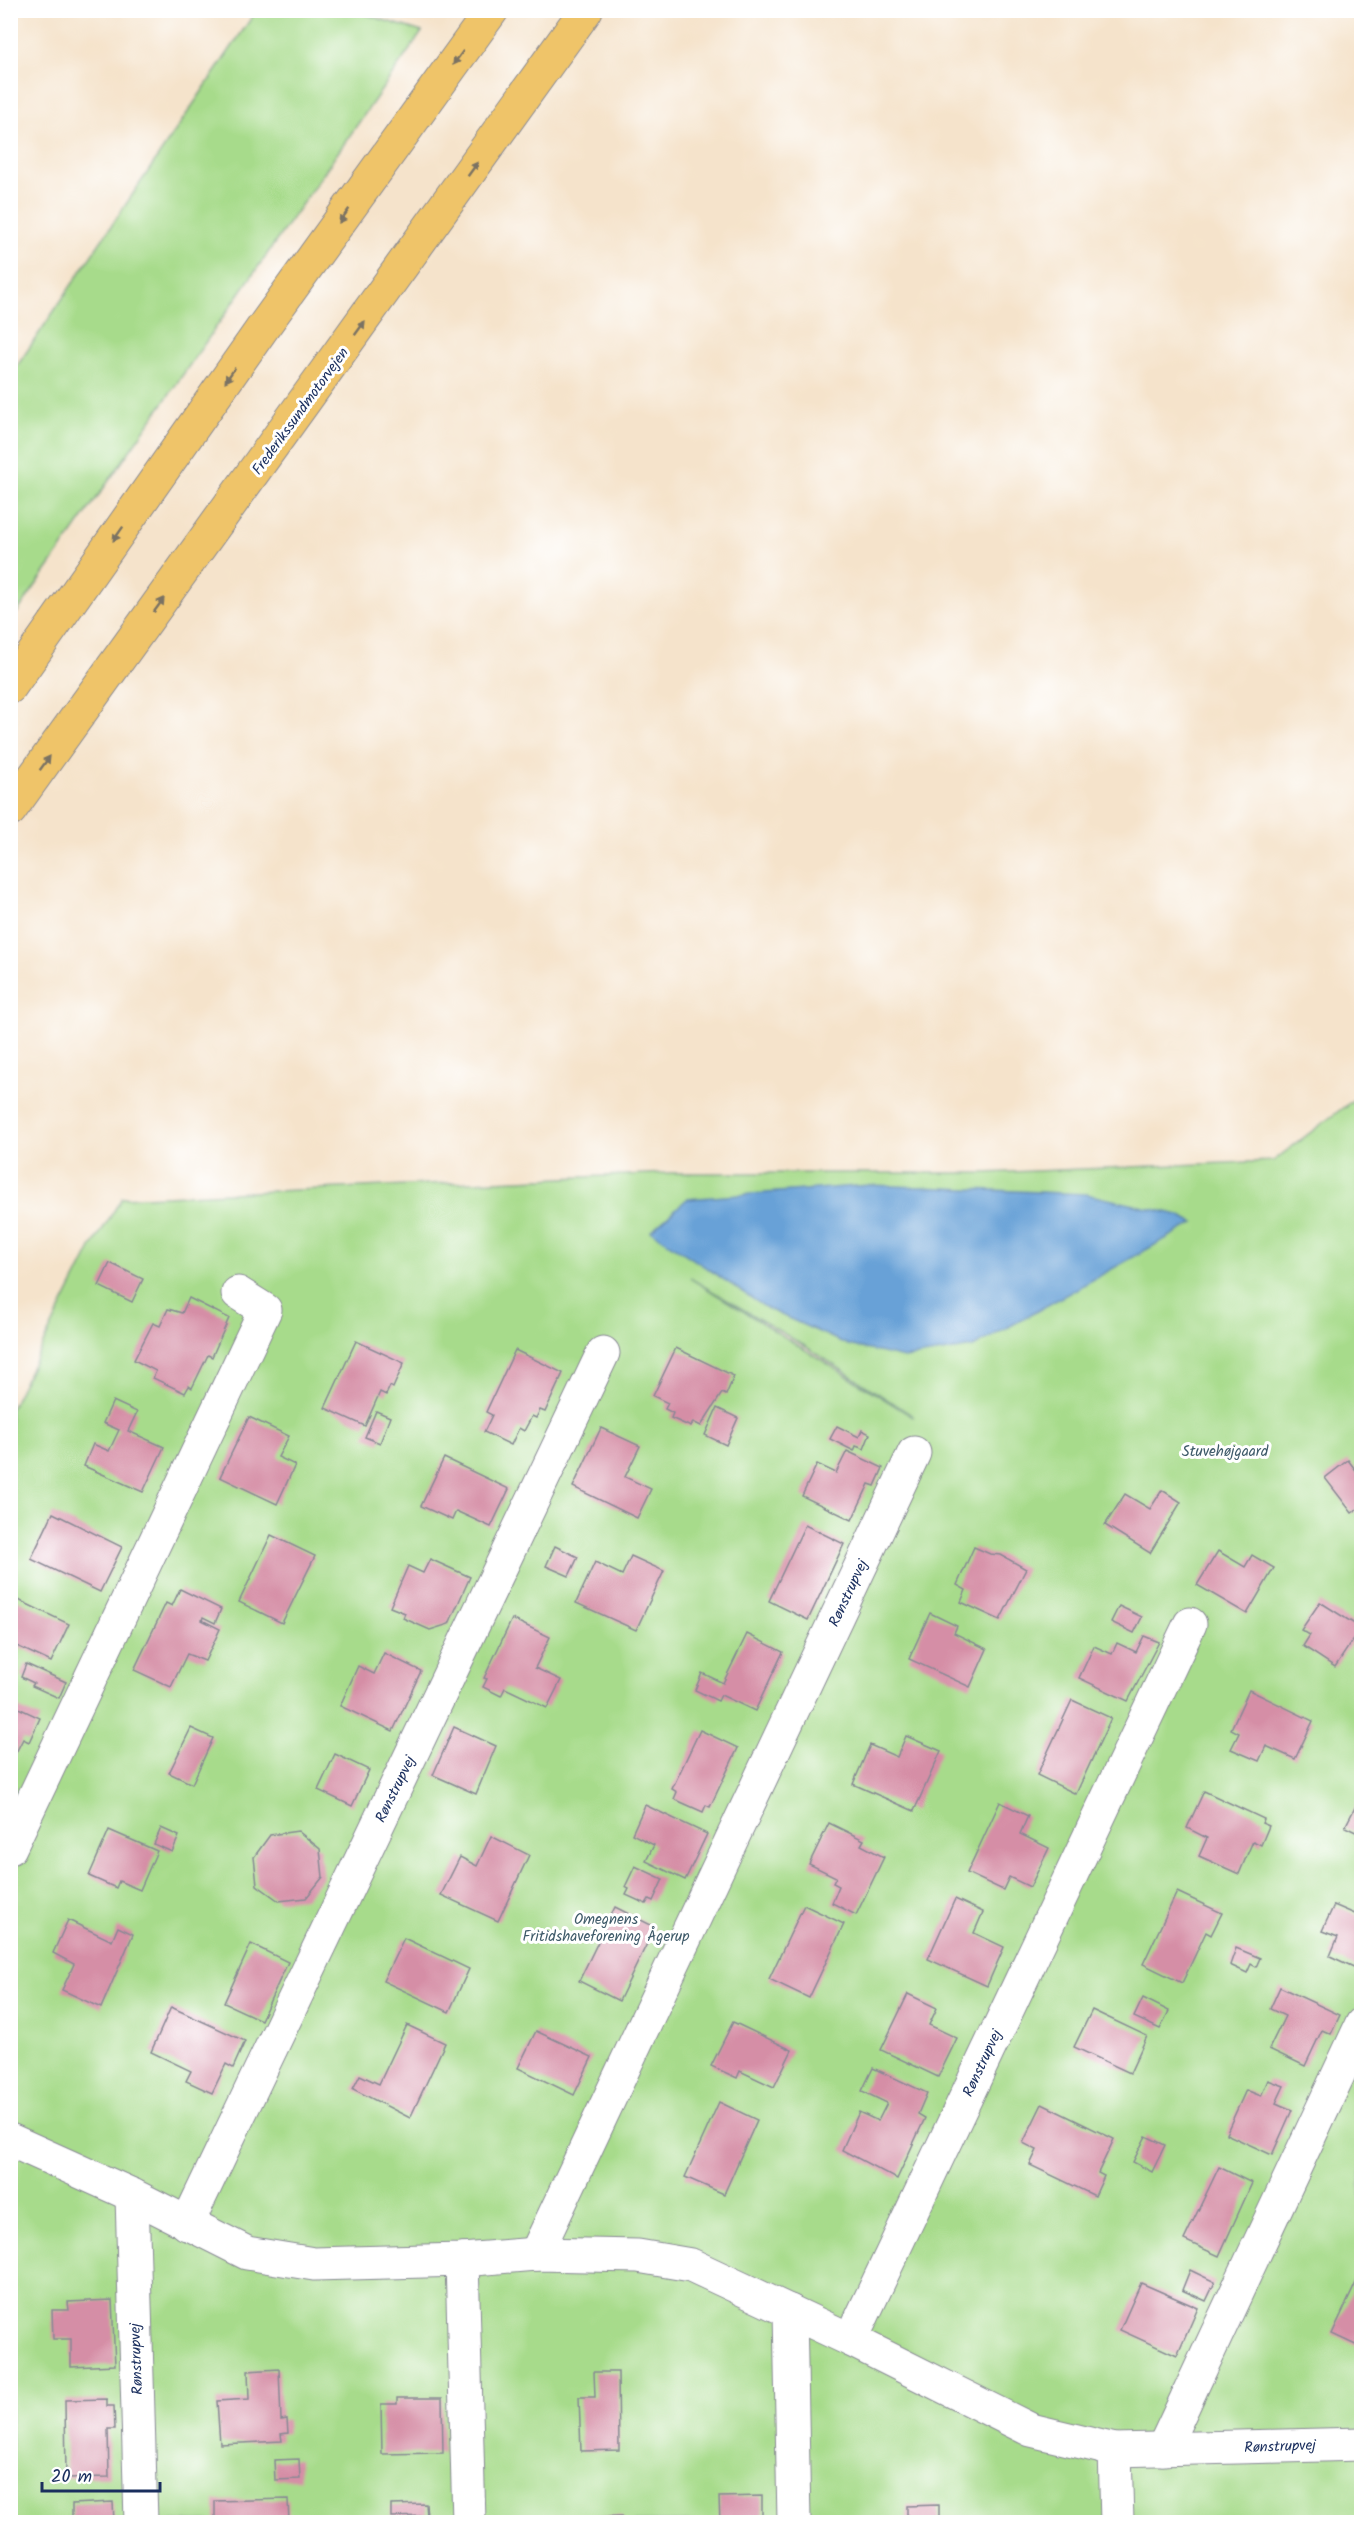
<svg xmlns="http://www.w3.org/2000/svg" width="1372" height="2533" font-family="Kalam,sans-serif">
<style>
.green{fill:#a7db8b;stroke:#618574;stroke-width:1.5;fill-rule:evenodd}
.water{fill:#68a1d7;stroke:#42689a;stroke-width:1.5}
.building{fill:#d58ea6}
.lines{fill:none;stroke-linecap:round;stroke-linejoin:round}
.street-casing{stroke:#888994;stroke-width:35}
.highway-casing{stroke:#888994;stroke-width:35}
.street{stroke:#fff;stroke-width:33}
.highway{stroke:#efc469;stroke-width:33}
.oneway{fill:#7a7263}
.labels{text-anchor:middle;stroke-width:6;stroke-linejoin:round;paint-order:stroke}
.street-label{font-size:15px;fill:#1b2f5e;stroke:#fff}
.park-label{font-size:15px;fill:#3e5a69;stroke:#fff}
</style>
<rect width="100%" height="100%" fill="#fff"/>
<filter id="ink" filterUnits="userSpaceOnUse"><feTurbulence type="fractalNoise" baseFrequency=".0167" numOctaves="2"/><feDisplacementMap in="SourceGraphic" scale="12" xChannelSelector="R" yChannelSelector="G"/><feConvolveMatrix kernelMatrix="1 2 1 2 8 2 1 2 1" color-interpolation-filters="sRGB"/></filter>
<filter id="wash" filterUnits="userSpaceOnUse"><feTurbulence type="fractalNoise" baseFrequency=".008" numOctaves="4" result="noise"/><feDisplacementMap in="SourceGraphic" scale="24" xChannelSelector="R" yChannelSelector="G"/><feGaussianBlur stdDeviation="1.35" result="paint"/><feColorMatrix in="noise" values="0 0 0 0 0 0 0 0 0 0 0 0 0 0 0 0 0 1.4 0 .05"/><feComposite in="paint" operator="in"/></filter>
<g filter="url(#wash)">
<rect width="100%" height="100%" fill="#f5e3cb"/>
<!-- green -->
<g class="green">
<path d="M 256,11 L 355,11 L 422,32 L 11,621 L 11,375 Z"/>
<path d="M 1361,1094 L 1361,2522 L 11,2522 L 10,1410 L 92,1246 L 122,1198 L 669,1173 L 984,1173 L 1273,1161 ZM 690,1278 L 803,1345 L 913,1416 L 913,1417 Z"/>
</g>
<!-- water -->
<path class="water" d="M 870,1185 L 1086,1194 L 1179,1215 L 1194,1223 L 973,1347 L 904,1358 L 848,1345 L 768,1309 L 651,1231 L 687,1199 Z"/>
<g id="blocks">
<!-- building -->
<g class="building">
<path d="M 110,1263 L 143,1279 L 132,1302 L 99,1286 Z"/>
<path d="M 189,1298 L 229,1318 L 212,1357 L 208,1355 L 192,1388 L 189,1386 L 185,1393 L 153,1378 L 156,1371 L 134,1360 L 153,1323 L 160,1326 L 168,1309 L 182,1313 Z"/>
<path d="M 356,1341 L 404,1363 L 393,1388 L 390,1386 L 386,1395 L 380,1392 L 365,1426 L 325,1408 Z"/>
<path d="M 676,1348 L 734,1376 L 726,1395 L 722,1393 L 701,1426 L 693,1422 L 691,1427 L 671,1418 L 673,1413 L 665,1409 L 668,1403 L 653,1396 Z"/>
<path d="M 515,1350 L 563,1373 L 545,1412 L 540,1410 L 536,1418 L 532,1416 L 524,1431 L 519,1428 L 511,1445 L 484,1432 L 492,1415 L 486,1412 Z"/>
<path d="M 113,1401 L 137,1412 L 128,1431 L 164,1447 L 143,1492 L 84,1466 L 93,1444 L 109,1451 L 119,1430 L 103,1423 Z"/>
<path d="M 717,1408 L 738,1418 L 726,1445 L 705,1435 Z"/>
<path d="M 376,1411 L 390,1417 L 380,1443 L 365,1437 Z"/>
<path d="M 249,1417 L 289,1436 L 278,1457 L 295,1465 L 277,1504 L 220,1477 Z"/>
<path d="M 837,1426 L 859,1437 L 862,1430 L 870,1434 L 864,1449 L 856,1446 L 854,1451 L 830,1439 Z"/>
<path d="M 601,1428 L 640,1446 L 625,1477 L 651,1489 L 637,1518 L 573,1487 Z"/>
<path d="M 847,1451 L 883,1468 L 875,1486 L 869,1484 L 852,1520 L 802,1496 L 817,1464 L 836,1473 Z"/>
<path d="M 444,1458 L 509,1489 L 491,1527 L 456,1511 L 452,1520 L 421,1506 Z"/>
<path d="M 1348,1460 L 1362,1478 L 1362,1506 L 1352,1513 L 1325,1478 Z"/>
<path d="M 1162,1490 L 1181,1502 L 1150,1553 L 1105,1525 L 1125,1494 L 1150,1509 Z"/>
<path d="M 53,1513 L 122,1547 L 100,1592 L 31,1559 Z"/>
<path d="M 805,1525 L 844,1544 L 808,1620 L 769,1601 Z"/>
<path d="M 271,1535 L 315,1556 L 282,1623 L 239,1602 Z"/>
<path d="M 555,1546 L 578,1557 L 569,1576 L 546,1566 Z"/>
<path d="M 974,1547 L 990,1554 L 1001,1555 L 1026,1569 L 1000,1620 L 961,1602 L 966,1590 L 957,1585 Z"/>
<path d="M 1218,1551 L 1245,1567 L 1252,1555 L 1274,1568 L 1247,1614 L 1197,1585 Z"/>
<path d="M 631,1556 L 664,1571 L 636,1630 L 576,1603 L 595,1562 L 622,1575 Z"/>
<path d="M 430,1559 L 470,1577 L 449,1624 L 430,1630 L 403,1618 L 405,1613 L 390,1607 L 408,1566 L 423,1573 Z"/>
<path d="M 180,1589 L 221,1609 L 215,1623 L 203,1617 L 202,1620 L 220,1629 L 205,1661 L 187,1654 L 171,1687 L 134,1670 L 166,1603 L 172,1606 Z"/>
<path d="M 10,1596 L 69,1624 L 51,1662 L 17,1646 L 15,1652 L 10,1650 Z"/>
<path d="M 1320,1602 L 1361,1628 L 1335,1667 L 1303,1646 L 1310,1635 L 1301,1630 Z"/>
<path d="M 1119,1606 L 1142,1617 L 1134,1633 L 1111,1622 Z"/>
<path d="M 930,1613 L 957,1626 L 954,1633 L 987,1649 L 970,1687 L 909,1659 Z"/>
<path d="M 512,1619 L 550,1637 L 535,1668 L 561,1680 L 547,1708 L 505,1688 L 501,1696 L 483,1687 L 487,1679 L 484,1678 Z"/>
<path d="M 747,1634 L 783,1652 L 755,1711 L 721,1695 L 718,1701 L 695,1690 L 702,1673 L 723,1683 Z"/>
<path d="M 1144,1636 L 1159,1642 L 1128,1701 L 1079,1678 L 1094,1646 L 1112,1654 L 1117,1643 L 1136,1652 Z"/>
<path d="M 384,1653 L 421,1671 L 393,1731 L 340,1706 L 358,1666 L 374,1674 Z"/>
<path d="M 26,1664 L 66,1682 L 59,1698 L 32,1686 L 34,1683 L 21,1677 Z"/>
<path d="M 1249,1690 L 1313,1721 L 1295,1759 L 1266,1746 L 1259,1761 L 1231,1749 L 1239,1733 L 1231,1729 Z"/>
<path d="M 1072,1700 L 1111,1718 L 1076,1794 L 1037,1775 Z"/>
<path d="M 10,1704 L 40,1718 L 29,1742 L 23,1739 L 10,1764 Z"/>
<path d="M 454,1727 L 496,1746 L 476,1794 L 433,1775 Z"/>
<path d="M 191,1728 L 213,1738 L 192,1784 L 169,1773 Z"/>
<path d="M 700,1730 L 738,1748 L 710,1807 L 706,1805 L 703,1812 L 674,1799 L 677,1792 L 672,1789 Z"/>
<path d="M 906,1736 L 941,1751 L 914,1811 L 853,1784 L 870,1745 L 897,1757 Z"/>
<path d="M 335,1754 L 369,1770 L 352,1806 L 318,1790 Z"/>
<path d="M 1204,1791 L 1264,1819 L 1262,1823 L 1269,1826 L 1261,1845 L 1253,1841 L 1239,1874 L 1199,1856 L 1207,1838 L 1187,1828 Z"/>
<path d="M 1362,1794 L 1362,1835 L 1345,1827 Z"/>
<path d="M 1000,1802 L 1028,1816 L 1020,1834 L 1049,1848 L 1030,1887 L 1009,1877 L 1003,1890 L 967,1873 Z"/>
<path d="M 645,1805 L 707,1834 L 685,1880 L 646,1861 L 654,1845 L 632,1834 Z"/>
<path d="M 829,1823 L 864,1840 L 861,1845 L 884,1857 L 856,1915 L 832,1903 L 839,1886 L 833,1883 L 836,1877 L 809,1864 Z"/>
<path d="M 161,1828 L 179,1836 L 172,1852 L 154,1844 Z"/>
<path d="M 109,1830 L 157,1851 L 140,1890 L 119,1881 L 116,1888 L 89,1876 Z"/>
<path d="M 298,1831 L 320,1849 L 323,1877 L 306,1898 L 279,1901 L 257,1885 L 254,1857 L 270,1835 Z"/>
<path d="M 491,1836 L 529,1855 L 498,1921 L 441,1895 L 460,1857 L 477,1866 Z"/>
<path d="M 635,1866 L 663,1879 L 653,1901 L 649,1899 L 646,1904 L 626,1895 L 629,1889 L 625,1887 Z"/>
<path d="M 1177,1892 L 1222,1913 L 1211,1935 L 1206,1932 L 1182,1983 L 1143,1964 Z"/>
<path d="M 955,1899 L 983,1912 L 974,1933 L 1004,1947 L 987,1986 L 928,1959 Z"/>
<path d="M 804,1905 L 844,1924 L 809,1998 L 769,1979 Z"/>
<path d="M 1334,1905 L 1362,1917 L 1362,1962 L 1358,1969 L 1330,1956 L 1338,1937 L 1322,1931 Z"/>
<path d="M 615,1907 L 655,1927 L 619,2001 L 579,1981 Z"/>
<path d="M 68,1920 L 112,1941 L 118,1927 L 133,1934 L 101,2008 L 62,1990 L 74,1964 L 53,1953 Z"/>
<path d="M 404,1938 L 469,1969 L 449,2012 L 383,1981 Z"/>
<path d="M 251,1944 L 288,1962 L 261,2020 L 224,2003 Z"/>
<path d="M 1236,1948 L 1260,1958 L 1256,1967 L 1251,1964 L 1247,1973 L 1230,1965 Z"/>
<path d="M 1280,1987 L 1340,2015 L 1331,2034 L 1322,2030 L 1305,2066 L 1269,2049 L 1285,2016 L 1270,2009 Z"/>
<path d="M 908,1994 L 937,2008 L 929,2025 L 957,2038 L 938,2077 L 881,2050 Z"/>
<path d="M 1143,1998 L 1169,2011 L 1160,2029 L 1134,2017 Z"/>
<path d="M 171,2007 L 245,2041 L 233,2068 L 226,2064 L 212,2093 L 186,2081 L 191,2071 L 151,2052 Z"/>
<path d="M 1092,2010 L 1147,2036 L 1130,2073 L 1074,2047 Z"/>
<path d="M 733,2022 L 792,2050 L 774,2087 L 740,2071 L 737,2078 L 711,2066 Z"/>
<path d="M 407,2025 L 445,2043 L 410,2118 L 353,2089 L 360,2075 L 379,2084 Z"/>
<path d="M 536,2031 L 592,2057 L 574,2095 L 518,2068 Z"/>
<path d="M 873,2068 L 927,2093 L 918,2114 L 925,2118 L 897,2179 L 842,2150 L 859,2112 L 878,2121 L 887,2103 L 862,2091 Z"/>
<path d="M 1268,2080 L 1284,2086 L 1276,2103 L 1292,2110 L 1272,2155 L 1226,2134 L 1246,2090 L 1261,2096 Z"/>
<path d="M 719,2102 L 757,2120 L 724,2194 L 685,2177 Z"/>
<path d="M 1042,2104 L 1114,2139 L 1098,2173 L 1104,2176 L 1095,2196 L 1030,2165 L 1037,2150 L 1023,2143 Z"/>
<path d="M 1146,2136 L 1165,2145 L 1152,2172 L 1133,2162 Z"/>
<path d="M 1219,2167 L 1252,2183 L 1219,2256 L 1184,2240 Z"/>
<path d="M 1190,2270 L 1215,2282 L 1206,2301 L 1182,2290 Z"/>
<path d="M 1362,2270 L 1362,2348 L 1332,2334 Z"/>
<path d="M 1141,2283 L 1198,2308 L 1177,2356 L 1120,2330 Z"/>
<path d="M 112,2300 L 115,2365 L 71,2367 L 71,2339 L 53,2339 L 52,2310 L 69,2310 L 68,2302 Z"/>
<path d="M 279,2369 L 281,2420 L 287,2419 L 288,2433 L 281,2434 L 282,2441 L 220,2444 L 217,2401 L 249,2399 L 248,2371 Z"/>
<path d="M 594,2372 L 618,2372 L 619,2450 L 581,2451 L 579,2397 L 595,2397 Z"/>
<path d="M 397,2398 L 442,2398 L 443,2453 L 382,2454 L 381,2404 L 397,2404 Z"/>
<path d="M 107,2399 L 107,2406 L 114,2406 L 115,2429 L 108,2429 L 109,2477 L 66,2478 L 65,2400 Z"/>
<path d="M 299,2459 L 300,2479 L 275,2480 L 274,2460 Z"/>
<path d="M 762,2496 L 762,2522 L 720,2522 L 719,2497 Z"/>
<path d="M 288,2499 L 289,2522 L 215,2522 L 215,2501 Z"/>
<path d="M 113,2502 L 114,2522 L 72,2522 L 72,2504 Z"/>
<path d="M 426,2504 L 427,2516 L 391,2517 L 391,2505 Z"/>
<path d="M 939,2505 L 939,2522 L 907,2522 L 907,2506 Z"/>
<path d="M 622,2516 L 622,2522 L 557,2522 L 557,2518 Z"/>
</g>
</g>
</g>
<g filter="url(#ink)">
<use href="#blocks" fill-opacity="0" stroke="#888994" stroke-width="1.5"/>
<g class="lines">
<defs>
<g id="street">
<path d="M 10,1848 L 265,1310 L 238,1293"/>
<path d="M 10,2140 L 132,2195 L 247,2253 L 314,2264 L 462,2260 L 536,2254 L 638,2256 L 691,2265 L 851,2340 L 1031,2430 L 1115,2450 L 1362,2444"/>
<path d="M 132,2195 L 141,2522"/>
<path d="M 187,2224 L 603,1353"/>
<path d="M 536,2254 L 914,1453"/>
<path d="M 462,2260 L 469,2522"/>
<path d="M 790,2311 L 794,2522"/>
<path d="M 851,2340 L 1190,1624"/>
<path d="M 1163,2449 L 1362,2024"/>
<path d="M 1115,2450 L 1117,2522"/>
</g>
<g id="highway">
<path d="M 10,687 L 264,326 L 492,10"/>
<path d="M 10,810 L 586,10"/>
</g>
</defs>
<!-- street casing -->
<use href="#street" class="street-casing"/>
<!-- highway casing -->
<use href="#highway" class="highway-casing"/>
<!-- street -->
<use href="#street" class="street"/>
<!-- highway -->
<use href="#highway" class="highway"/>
</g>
<!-- one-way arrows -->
<defs><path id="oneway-solid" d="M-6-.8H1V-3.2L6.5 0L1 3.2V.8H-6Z" transform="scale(1.5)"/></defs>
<g class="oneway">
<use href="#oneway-solid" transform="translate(458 58) rotate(126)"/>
<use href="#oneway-solid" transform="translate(473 169) rotate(-54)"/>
<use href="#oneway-solid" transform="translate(344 216) rotate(126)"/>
<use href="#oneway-solid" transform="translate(360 328) rotate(-54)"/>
<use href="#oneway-solid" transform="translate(230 375) rotate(125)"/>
<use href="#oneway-solid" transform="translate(118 534) rotate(125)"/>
<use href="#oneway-solid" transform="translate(159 605) rotate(-54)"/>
<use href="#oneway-solid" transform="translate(45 763) rotate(-54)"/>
</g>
</g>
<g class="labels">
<!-- street labels -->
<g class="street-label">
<text transform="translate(300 411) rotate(-54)" y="5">Frederikssundmotorvejen</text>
<text transform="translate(848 1593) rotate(-65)" y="5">Rønstrupvej</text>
<text transform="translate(395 1789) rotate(-64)" y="5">Rønstrupvej</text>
<text transform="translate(982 2063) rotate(-65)" y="5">Rønstrupvej</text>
<text transform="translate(136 2359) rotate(-92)" y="5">Rønstrupvej</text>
<text transform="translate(1280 2446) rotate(-2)" y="5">Rønstrupvej</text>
</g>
<!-- park labels -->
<g class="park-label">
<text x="1225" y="1456">Stuvehøjgaard</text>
<text x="606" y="1924">Omegnens<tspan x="606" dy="17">Fritidshaveforening Ågerup</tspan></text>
</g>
</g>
<!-- margin -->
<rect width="1372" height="2533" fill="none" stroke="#fff" stroke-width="36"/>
<!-- scale -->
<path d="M42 2482v9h118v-9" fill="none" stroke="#1b2f5e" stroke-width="3"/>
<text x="51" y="2482" font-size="18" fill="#1b2f5e" stroke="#ffffff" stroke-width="4.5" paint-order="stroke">20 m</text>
</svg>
